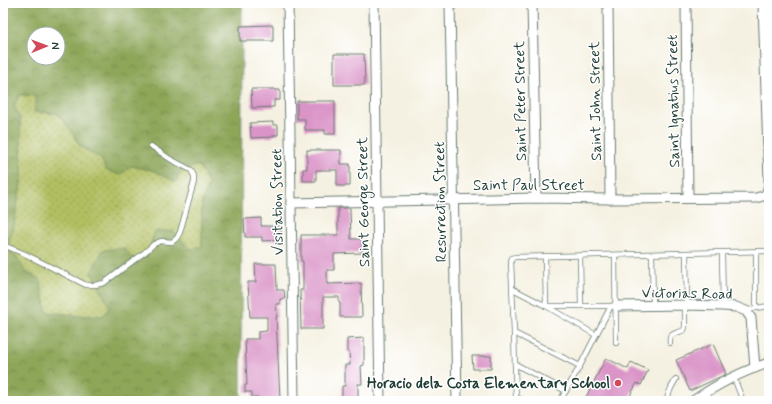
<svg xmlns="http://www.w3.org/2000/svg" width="772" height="404" font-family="Mynerve,sans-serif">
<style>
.grass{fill:url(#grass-dots);stroke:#687e4b}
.forest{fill:url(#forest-crowns);stroke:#567246;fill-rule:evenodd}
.building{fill:#da94c8}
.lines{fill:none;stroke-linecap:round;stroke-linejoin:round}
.service-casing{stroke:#6a7c71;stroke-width:6}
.minor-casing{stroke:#6a7c71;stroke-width:11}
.service{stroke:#fff;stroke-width:4.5}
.minor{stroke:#fff;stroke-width:9}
.poi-dot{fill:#d1495b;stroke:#fff;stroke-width:1.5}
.labels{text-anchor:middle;stroke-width:3;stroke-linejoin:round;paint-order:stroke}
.street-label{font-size:15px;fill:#1f3d34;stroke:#fff}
.poi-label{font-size:15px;font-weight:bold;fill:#1f3d34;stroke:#fff;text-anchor:end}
</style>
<defs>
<pattern id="grass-dots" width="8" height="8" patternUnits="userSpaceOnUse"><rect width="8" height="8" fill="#b2c062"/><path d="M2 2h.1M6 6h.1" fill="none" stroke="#909d52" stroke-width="1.8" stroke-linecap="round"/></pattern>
<pattern id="forest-crowns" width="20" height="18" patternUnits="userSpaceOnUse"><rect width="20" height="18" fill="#8da658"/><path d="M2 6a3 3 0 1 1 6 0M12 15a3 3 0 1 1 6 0" fill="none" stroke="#73884a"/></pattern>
</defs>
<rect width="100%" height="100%" fill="#fff"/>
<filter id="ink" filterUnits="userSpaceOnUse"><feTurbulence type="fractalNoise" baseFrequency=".025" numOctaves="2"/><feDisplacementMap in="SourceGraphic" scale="8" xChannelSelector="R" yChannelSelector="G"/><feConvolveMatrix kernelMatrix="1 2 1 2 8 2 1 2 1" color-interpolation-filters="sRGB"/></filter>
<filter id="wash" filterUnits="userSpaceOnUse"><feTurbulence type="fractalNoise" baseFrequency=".012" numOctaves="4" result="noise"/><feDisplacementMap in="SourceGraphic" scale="16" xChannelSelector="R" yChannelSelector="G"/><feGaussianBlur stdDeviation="0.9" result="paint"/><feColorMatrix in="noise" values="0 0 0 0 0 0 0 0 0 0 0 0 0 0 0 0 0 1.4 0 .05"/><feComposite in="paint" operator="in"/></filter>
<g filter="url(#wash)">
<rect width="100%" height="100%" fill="#f5f1e2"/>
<!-- grass -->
<path class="grass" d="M 19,95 L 38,96 L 35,112 L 57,113 L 72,132 L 80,146 L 102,159 L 120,175 L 131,166 L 152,170 L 176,181 L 181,171 L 198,165 L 209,183 L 202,203 L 202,247 L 190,250 L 155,232 L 146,257 L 137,263 L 91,272 L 110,307 L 103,316 L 80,316 L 47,312 L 40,281 L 25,271 L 8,244 L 13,230 L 22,177 L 20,119 L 14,106 Z"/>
<!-- forest -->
<path class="forest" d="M 3,3 L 242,3 L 241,401 L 3,401 L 3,121 L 5,120 L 6,87 L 3,86 ZM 34,34 L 58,34 L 58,58 L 34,58 ZM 19,95 L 37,96 L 34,112 L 57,113 L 72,132 L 80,146 L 101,159 L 106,170 L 120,175 L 131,166 L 152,170 L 176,182 L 181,171 L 198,165 L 209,183 L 202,202 L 202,247 L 190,249 L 173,231 L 155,232 L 146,257 L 137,263 L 124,248 L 103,250 L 91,272 L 110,307 L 103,316 L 80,316 L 47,312 L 40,280 L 25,271 L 8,244 L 13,230 L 22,177 L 20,119 L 14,106 Z"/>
<g id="blocks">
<!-- building -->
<g class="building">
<path d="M 273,25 L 273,41 L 240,41 L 240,26 Z"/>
<path d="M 334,54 L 364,54 L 365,85 L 334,85 Z"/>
<path d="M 251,89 L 274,89 L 274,90 L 280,90 L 280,100 L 274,100 L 274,107 L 252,108 Z"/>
<path d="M 297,101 L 335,101 L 335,134 L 325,134 L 325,130 L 305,130 L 305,119 L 297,119 Z"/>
<path d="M 273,122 L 273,125 L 278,125 L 278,135 L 273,135 L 273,137 L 251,138 L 250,123 Z"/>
<path d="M 307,150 L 341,150 L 341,164 L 350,164 L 350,186 L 337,186 L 337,170 L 316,170 L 316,181 L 303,181 L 303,169 L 307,169 Z"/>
<path d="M 338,208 L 350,208 L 351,239 L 362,239 L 362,253 L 334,254 L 334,270 L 327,270 L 327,284 L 361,283 L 362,317 L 340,317 L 340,303 L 339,303 L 339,297 L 323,297 L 323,329 L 301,329 L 300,290 L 303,290 L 303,261 L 301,261 L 301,235 L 338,235 Z"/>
<path d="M 261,218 L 261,226 L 281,226 L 281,240 L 262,241 L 262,237 L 245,237 L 244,219 Z"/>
<path d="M 255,264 L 276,264 L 277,290 L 284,290 L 285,299 L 280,299 L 280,304 L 276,304 L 277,317 L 276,317 L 280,399 L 258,400 L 258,397 L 252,397 L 252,392 L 245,392 L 245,385 L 247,385 L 245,339 L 258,339 L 258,332 L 267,331 L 267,317 L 250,317 L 248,282 L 256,282 Z"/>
<path d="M 364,338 L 364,365 L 361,366 L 362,384 L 358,384 L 358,399 L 342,400 L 342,386 L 345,386 L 345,365 L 350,365 L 349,352 L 347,352 L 347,339 Z"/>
<path d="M 713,344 L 726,374 L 690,391 L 676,360 Z"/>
<path d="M 472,356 L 491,356 L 491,369 L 473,369 Z"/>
<path d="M 606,358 L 628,369 L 631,362 L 648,370 L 641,385 L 637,383 L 627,401 L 584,401 Z"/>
</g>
</g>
</g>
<g filter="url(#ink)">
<use href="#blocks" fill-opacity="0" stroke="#6a7c71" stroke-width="1"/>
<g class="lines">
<defs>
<g id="service">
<path d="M 3,245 L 25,254 L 86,285 L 95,285 L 104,283 L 145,252 L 154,244 L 161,241 L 172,242 L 177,238 L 180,232 L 194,182 L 194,176 L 191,170 L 170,159 L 151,146"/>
<path d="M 756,252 L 756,308"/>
<path d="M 686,253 L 687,305"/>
<path d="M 722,253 L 723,306"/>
<path d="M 652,254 L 653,306"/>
<path d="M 615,255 L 616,343"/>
<path d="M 580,256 L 581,306"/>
<path d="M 545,257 L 546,306"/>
<path d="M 513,289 L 546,306 L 596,335"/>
<path d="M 548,306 L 612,306"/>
<path d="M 746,311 L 756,308 L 769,306"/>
<path d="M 514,333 L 580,366"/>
<path d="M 670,343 C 668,332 677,334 684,330 L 685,327 L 685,305"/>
<path d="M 515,364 L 566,391"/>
<path d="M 734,378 L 743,401"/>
<path d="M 516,397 L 524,401"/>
<path d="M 516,401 L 514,333 L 511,261 L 512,258 L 515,257 L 769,251"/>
<path d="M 560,401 L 580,366 L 611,306"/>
<path d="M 666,401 L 671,388 L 676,379"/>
</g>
<g id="minor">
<path d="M 288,3 L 294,401"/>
<path d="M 374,3 L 380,401"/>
<path d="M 450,3 L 457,401"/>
<path d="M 532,3 L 536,198"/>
<path d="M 608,3 L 610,199"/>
<path d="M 686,3 L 688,198"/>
<path d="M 763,3 L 769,181"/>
<path d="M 291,203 L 536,198 L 610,199 L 756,198 L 766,195 L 769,185"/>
<path d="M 616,306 L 687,305 L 723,306 L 736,307 L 746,311 L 751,318 L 755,368"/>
<path d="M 693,401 C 716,385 742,371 769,363"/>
</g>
</defs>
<!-- service casing -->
<use href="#service" class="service-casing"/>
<!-- minor casing -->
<use href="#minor" class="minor-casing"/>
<!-- service -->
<use href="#service" class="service"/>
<!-- minor -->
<use href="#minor" class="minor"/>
</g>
</g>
<!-- markers -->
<circle class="poi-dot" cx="618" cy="383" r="4"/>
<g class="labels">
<!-- street labels -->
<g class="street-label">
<text transform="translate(520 101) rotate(-91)" y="5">Saint Peter Street</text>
<text transform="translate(595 101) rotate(-91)" y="5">Saint John Street</text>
<text transform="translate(673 101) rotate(-91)" y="5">Saint Ignatius Street</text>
<text x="529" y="190">Saint Paul Street</text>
<text transform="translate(277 202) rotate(-91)" y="5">Visitation Street</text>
<text transform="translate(363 202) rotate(-91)" y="5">Saint George Street</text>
<text transform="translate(440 202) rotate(-91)" y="5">Resurrection Street</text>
<text transform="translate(687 293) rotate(1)" y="5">Victorias Road</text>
</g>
<!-- poi labels -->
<g class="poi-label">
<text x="610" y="388">Horacio dela Costa Elementary School</text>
</g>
</g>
<!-- margin -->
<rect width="772" height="404" fill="none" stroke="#fff" stroke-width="16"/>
<!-- north arrow -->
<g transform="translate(46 46) rotate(89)"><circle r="19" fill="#ffffff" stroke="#a5b1ae"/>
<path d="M0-3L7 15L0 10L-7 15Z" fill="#d1495b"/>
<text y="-6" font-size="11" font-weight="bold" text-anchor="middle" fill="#1f3d34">N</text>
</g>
</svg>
